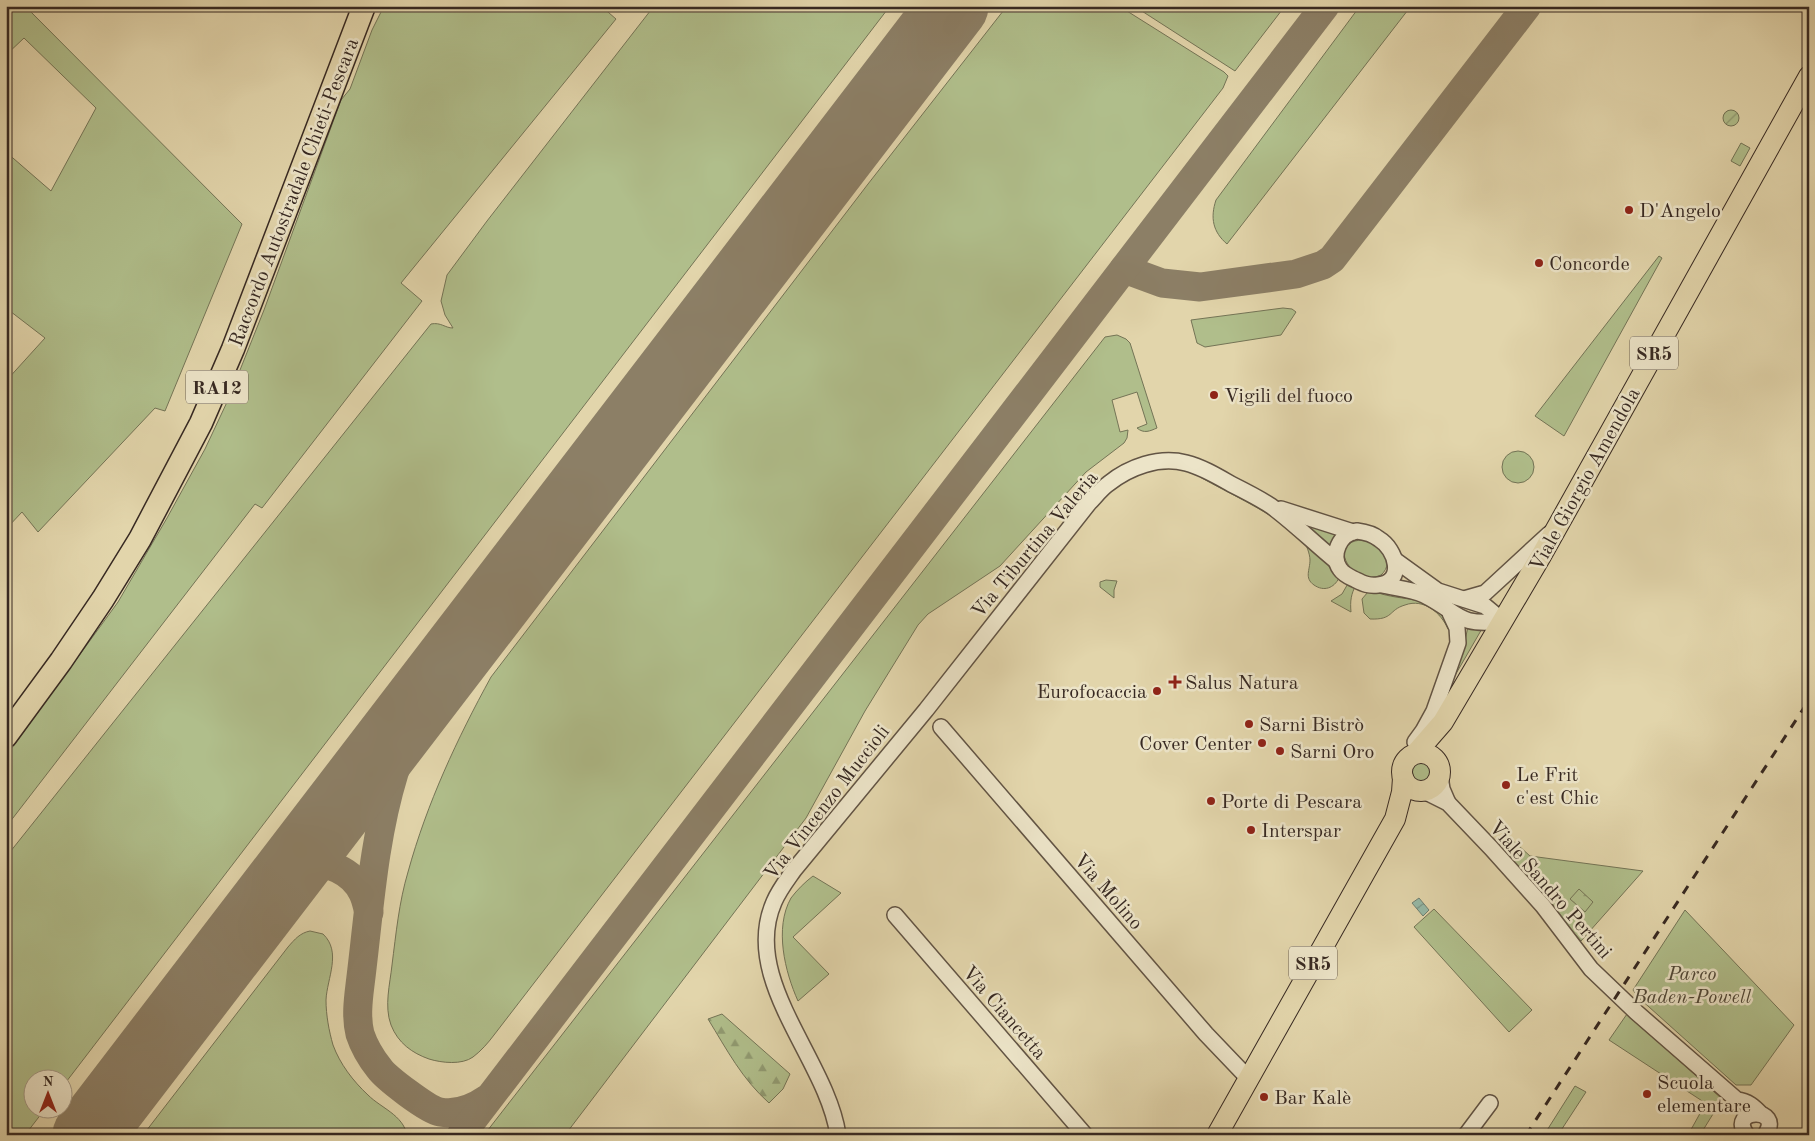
<svg xmlns="http://www.w3.org/2000/svg" width="1815" height="1141" font-family="'Old Standard TT',serif">
<style>
.green{fill:#b0be8b;stroke:#747456}
.forest{fill:url(#forest-firs);stroke:#747456}
.garden{fill:url(#garden-furrows);stroke:#747456}
.water{fill:url(#water-waves);stroke:#6f7f72}
.lines{fill:none;stroke-linecap:round;stroke-linejoin:round}
.taxiway{stroke:#8c7f66;stroke-width:29}
.runway{stroke:#8c7f66;stroke-width:71}
.minor-casing{stroke:#625444;stroke-width:18}
.major-casing{stroke:#372922;stroke-width:22}
.highway-casing{stroke:#372922;stroke-width:25}
.minor{stroke:#ece4c8;stroke-width:15}
.major{stroke:#e2d5ab;stroke-width:20}
.highway{stroke:#e2d5ab;stroke-width:22}
.rail{stroke:#372922;stroke-width:3;stroke-dasharray:9 9;stroke-linecap:butt}
.poi-dot{fill:#8f2418;stroke:#ece4c8;stroke-width:2}
.labels{text-anchor:middle;stroke-width:5;stroke-linejoin:round;paint-order:stroke}
.shield{fill:#ece4c8;stroke:#6d6154;stroke-width:1}
.shield-label{font-size:19px;font-weight:bold;fill:#372922}
.street-label{font-size:20px;fill:#372922;stroke:#ece4c8}
.poi-label{font-size:20px;fill:#372922;stroke:#ece4c8;text-anchor:start}
.park-label{font-size:20px;font-style:italic;fill:#4f4737;stroke:#ece4c8}
</style>
<defs>
<pattern id="forest-firs" width="22" height="20" patternUnits="userSpaceOnUse" patternTransform="scale(1.25)"><rect width="22" height="20" fill="#b0be8b"/><path d="M5 1l3.5 6h-7zM16 11l3.5 6h-7z" fill="#909a71"/></pattern>
<pattern id="garden-furrows" width="10" height="10" patternUnits="userSpaceOnUse" patternTransform="scale(1.25)"><rect width="10" height="10" fill="#b0be8b"/><path d="M-1 1l2-2M0 10L10 0M9 11l2-2" fill="none" stroke="#909a71"/></pattern>
<pattern id="water-waves" width="16" height="10" patternUnits="userSpaceOnUse" patternTransform="scale(1.25)"><rect width="16" height="10" fill="#95b9a7"/><path d="M0 5q4-4 8 0t8 0" fill="none" stroke="#7a9688"/></pattern>
</defs>
<rect width="100%" height="100%" fill="#e2d5ab"/>
<filter id="stains"><feTurbulence type="fractalNoise" baseFrequency=".004" numOctaves="4"/><feColorMatrix values="0 0 0 0 .2 0 0 0 0 .09 0 0 0 0 .02 0 0 0 .5 -.17"/></filter>
<radialGradient id="worn" r=".72"><stop offset=".6" stop-color="#630" stop-opacity="0"/><stop offset="1" stop-color="#630" stop-opacity=".3"/></radialGradient>
<!-- green -->
<g class="green">
<path d="M 6,6 L 25,6 L 242,224 L 165,411 L 155,408 L 38,532 L 22,512 L 6,529 L 6,381 L 45,338 L 6,308 L 6,152 L 51,191 L 96,108 L 24,38 L 6,55 Z"/>
<path d="M 384,6 L 601,6 L 616,19 L 401,283 L 422,301 L 262,508 L 255,504 L 6,827 L 6,756 L 118,602 L 167,518 L 205,449 L 228,400 L 264,310 L 341,100 L 350,89 L 372,30 Z"/>
<path d="M 654,6 L 890,6 L 63,1086 L 62,1078 L 32,1078 L 32,1108 L 45,1109 L 25,1135 L 6,1135 L 6,857 L 431,324 C 441,322 445,328 453,328 L 445,315 L 441,301 L 447,275 L 487,221 Z"/>
<path d="M 1007,6 L 1119,6 L 1224,72 L 1228,76 L 1223,88 L 494,1035 C 488,1043 481,1051 473,1057 C 462,1065 442,1063 429,1059 C 412,1053 398,1043 391,1025 C 384,1006 390,984 392,965 C 396,934 399,902 408,872 C 427,803 457,739 491,677 L 868,184 Z"/>
<path d="M 1134,6 L 1285,6 L 1235,71 Z"/>
<path d="M 1360,6 L 1411,6 L 1227,244 C 1213,232 1210,218 1216,200 Z"/>
<path d="M 1741,143 L 1750,148 L 1740,166 L 1731,161 Z"/>
<path d="M 1659,256 L 1662,258 L 1564,436 L 1535,416 Z"/>
<path d="M 1283,308 L 1292,309 L 1296,312 L 1281,335 L 1205,347 L 1197,343 L 1191,320 Z"/>
<path d="M 1117,335 L 1126,339 L 1130,343 L 1157,428 C 1150,431 1144,434 1137,428 L 1147,424 L 1137,392 L 1112,400 L 1120,432 L 1128,430 L 1127,438 L 1124,443 L 1086,472 L 1000,566 L 928,614 L 918,625 L 865,711 L 806,818 L 565,1135 L 484,1135 L 1105,337 Z"/>
<circle cx="1518" cy="467" r="16"/>
<path d="M 1200,476 L 1274,514 L 1322,551 L 1339,578 C 1334,588 1324,592 1314,585 C 1304,578 1310,570 1310,560 C 1310,554 1306,544 1303,539 C 1300,535 1294,532 1290,529 C 1262,508 1230,494 1200,477 Z"/>
<path d="M 1294,520 L 1340,533 L 1330,550 Z"/>
<path d="M 1362,540 C 1378,541 1397,561 1381,575 C 1353,588 1325,542 1362,540 Z"/>
<path d="M 1106,580 L 1117,581 L 1114,590 L 1114,598 L 1100,587 L 1100,582 Z"/>
<path d="M 1350,580 L 1356,585 C 1351,594 1350,601 1351,612 L 1331,601 L 1342,594 Z"/>
<path d="M 1373,591 C 1405,604 1432,591 1450,628 L 1448,629 C 1441,613 1424,598 1405,605 C 1388,610 1394,620 1370,619 L 1364,613 L 1362,599 L 1368,592 Z"/>
<path d="M 1468,627 L 1483,627 L 1446,691 L 1463,649 Z"/>
<circle cx="1421" cy="772" r="10"/>
<path d="M 1508,836 L 1530,856 L 1643,871 L 1581,941 L 1498,846 Z"/>
<path d="M 813,876 L 841,893 L 793,937 L 829,974 L 798,1001 C 785,972 774,928 791,898 C 797,890 805,882 813,876 Z"/>
<path d="M 1434,909 L 1532,1010 L 1509,1032 L 1414,927 Z"/>
<path d="M 1685,910 L 1794,1025 L 1751,1085 L 1736,1085 L 1639,998 L 1633,990 Z"/>
<path d="M 310,931 L 323,934 C 342,952 327,978 326,1000 C 326,1015 329,1031 333,1045 C 340,1064 353,1081 368,1095 C 381,1108 403,1115 407,1135 L 143,1135 L 288,947 C 295,939 300,933 310,931 Z"/>
<path d="M 1627,1014 L 1722,1099 L 1716,1110 L 1609,1040 Z"/>
<path d="M 1575,1086 L 1586,1092 L 1558,1135 L 1544,1135 Z"/>
<path d="M 1703,1108 L 1713,1114 L 1700,1135 L 1688,1135 Z"/>
</g>
<!-- forest -->
<g class="forest">
<path d="M 1579,889 L 1593,902 L 1585,912 L 1570,899 Z"/>
<path d="M 722,1014 L 790,1074 L 783,1089 L 769,1103 C 742,1079 727,1050 708,1019 Z"/>
</g>
<!-- garden -->
<circle class="garden" cx="1731" cy="118" r="8"/>
<!-- water -->
<path class="water" d="M 1419,898 L 1429,910 L 1423,916 L 1412,903 Z"/>
<g class="lines">
<!-- taxiway -->
<g class="taxiway">
<path d="M 1124,269 L 1162,283 L 1200,287 L 1296,274 L 1323,265 L 1332,259 L 1527,6"/>
<path d="M 451,661 C 430,697 407,733 394,773 C 373,841 369,914 360,985 C 358,1001 356,1018 360,1034 C 364,1046 371,1058 379,1068 C 386,1078 428,1110 440,1112 C 457,1115 474,1108 487,1099"/>
<path d="M 284,880 C 290,875 296,869 303,866 C 326,858 353,872 363,893 C 366,899 367,906 369,912"/>
<path d="M 461,1135 L 1325,6"/>
</g>
<!-- runway -->
<path class="runway" d="M 88,1135 L 953,6"/>
<defs>
<g id="minor">
<path d="M 1281,509 L 1353,532"/>
<path d="M 1357,531 C 1365,532 1373,534 1379,539 C 1396,549 1406,582 1378,585 C 1369,586 1364,584 1356,580 C 1350,577 1344,575 1340,569 C 1330,555 1340,533 1357,531 Z"/>
<path d="M 1395,560 L 1438,591 L 1485,606 L 1503,621"/>
<path d="M 1382,585 C 1396,588 1412,589 1424,595 C 1460,613 1457,627 1503,621"/>
<path d="M 1464,599 L 1485,593 L 1549,534"/>
<path d="M 941,727 L 1206,1034 L 1249,1079"/>
<path d="M 1415,742 L 1423,731 L 1434,711 L 1458,643 L 1457,628 L 1450,613"/>
<path d="M 1440,776 L 1442,789 L 1448,803"/>
<path d="M 1424,791 L 1448,803 L 1491,848 L 1543,906 L 1591,969 L 1636,1012 L 1737,1100 C 1748,1101 1754,1107 1761,1114"/>
<path d="M 895,915 L 1085,1135"/>
<path d="M 838,1135 C 827,1059 740,980 774,902 C 779,890 787,880 794,870 L 926,710 L 1089,503 C 1095,497 1101,489 1108,484 C 1129,467 1159,456 1186,463 C 1202,467 1217,476 1231,484 C 1245,491 1259,498 1271,506 C 1294,523 1314,543 1336,561"/>
<path d="M 1466,1135 L 1490,1103"/>
<path d="M 1747,1135 C 1726,1108 1785,1106 1765,1135"/>
</g>
<g id="major">
<circle cx="1421" cy="772" r="19"/>
<path d="M 1416,753 L 1443,722 L 1541,556 L 1809,76"/>
<path d="M 1217,1135 L 1395,819 L 1402,792 L 1403,778"/>
</g>
<path id="highway" d="M 6,736 L 61,661 L 103,599 L 140,539 L 201,423 L 233,349 L 364,6"/>
</defs>
<!-- minor casing -->
<use href="#minor" class="minor-casing"/>
<!-- major casing -->
<use href="#major" class="major-casing"/>
<!-- highway casing -->
<use href="#highway" class="highway-casing"/>
<!-- minor -->
<use href="#minor" class="minor"/>
<!-- major -->
<use href="#major" class="major"/>
<!-- highway -->
<use href="#highway" class="highway"/>
<!-- rail -->
<path class="rail" d="M 1526,1135 L 1809,700"/>
</g>
<!-- markers -->
<g class="poi-dot">
<circle cx="1629" cy="210" r="5"/>
<circle cx="1539" cy="263" r="5"/>
<circle cx="1214" cy="395" r="5"/>
<path d="M1172.5 674.5h5v5h5v5h-5v5h-5v-5h-5v-5h5z"/>
<circle cx="1157" cy="691" r="5"/>
<circle cx="1249" cy="724" r="5"/>
<circle cx="1262" cy="743" r="5"/>
<circle cx="1280" cy="751" r="5"/>
<circle cx="1506" cy="785" r="5"/>
<circle cx="1211" cy="801" r="5"/>
<circle cx="1251" cy="830" r="5"/>
<circle cx="1647" cy="1094" r="5"/>
<circle cx="1264" cy="1097" r="5"/>
</g>
<g class="labels">
<!-- shield labels -->
<g class="shield">
<rect x="1630" y="336.5" width="48" height="33" rx="4"/>
<rect x="186" y="370.5" width="62" height="33" rx="4"/>
<rect x="1289" y="946.5" width="48" height="33" rx="4"/>
</g>
<g class="shield-label">
<text x="1654" y="360">SR5</text>
<text x="217" y="394">RA12</text>
<text x="1313" y="970">SR5</text>
</g>
<!-- street labels -->
<g class="street-label">
<text transform="translate(293 192) rotate(-69)" y="7">Raccordo Autostradale Chieti-Pescara</text>
<text transform="translate(1584 479) rotate(-61)" y="7">Viale Giorgio Amendola</text>
<text transform="translate(1034 544) rotate(-50)" y="7">Via Tiburtina Valeria</text>
<text transform="translate(826 802) rotate(-52)" y="7">Via Vincenzo Muccioli</text>
<text transform="translate(1551 889) rotate(49)" y="7">Viale Sandro Pertini</text>
<text transform="translate(1109 891) rotate(49)" y="7">Via Molino</text>
<text transform="translate(1005 1012) rotate(49)" y="7">Via Ciancetta</text>
</g>
<!-- poi labels -->
<g class="poi-label">
<text x="1639" y="217">D'Angelo</text>
<text x="1549" y="270">Concorde</text>
<text x="1224" y="402">Vigili del fuoco</text>
<text x="1185" y="689">Salus Natura</text>
<text x="1147" y="698" text-anchor="end">Eurofocaccia</text>
<text x="1259" y="731">Sarni Bistrò</text>
<text x="1252" y="750" text-anchor="end">Cover Center</text>
<text x="1290" y="758">Sarni Oro</text>
<text x="1516" y="781">Le Frit<tspan x="1516" dy="23">c'est Chic</tspan></text>
<text x="1221" y="808">Porte di Pescara</text>
<text x="1261" y="837">Interspar</text>
<text x="1657" y="1089">Scuola<tspan x="1657" dy="23">elementare</tspan></text>
<text x="1274" y="1104">Bar Kalè</text>
</g>
<!-- park labels -->
<g class="park-label">
<text x="1692" y="980">Parco<tspan x="1692" dy="23">Baden-Powell</tspan></text>
</g>
</g>
<!-- margin -->
<rect width="1815" height="1141" fill="none" stroke="#e2d5ab" stroke-width="25"/>
<rect x="8" y="8" width="1800" height="1126" fill="none" stroke="#372922" stroke-width="2.5"/>
<rect x="12" y="12" width="1790" height="1116" fill="none" stroke="#372922"/>
<!-- north arrow -->
<g transform="translate(48 1094)"><circle r="24" fill="#ece4c8" stroke="#a49986"/>
<path d="M0-4L9 19L0 12L-9 19Z" fill="#8f2418"/>
<text y="-8" font-size="14" font-weight="bold" text-anchor="middle" fill="#372922">N</text>
</g>
<rect width="100%" height="100%" filter="url(#stains)"/>
<rect width="100%" height="100%" fill="url(#worn)"/>
</svg>
